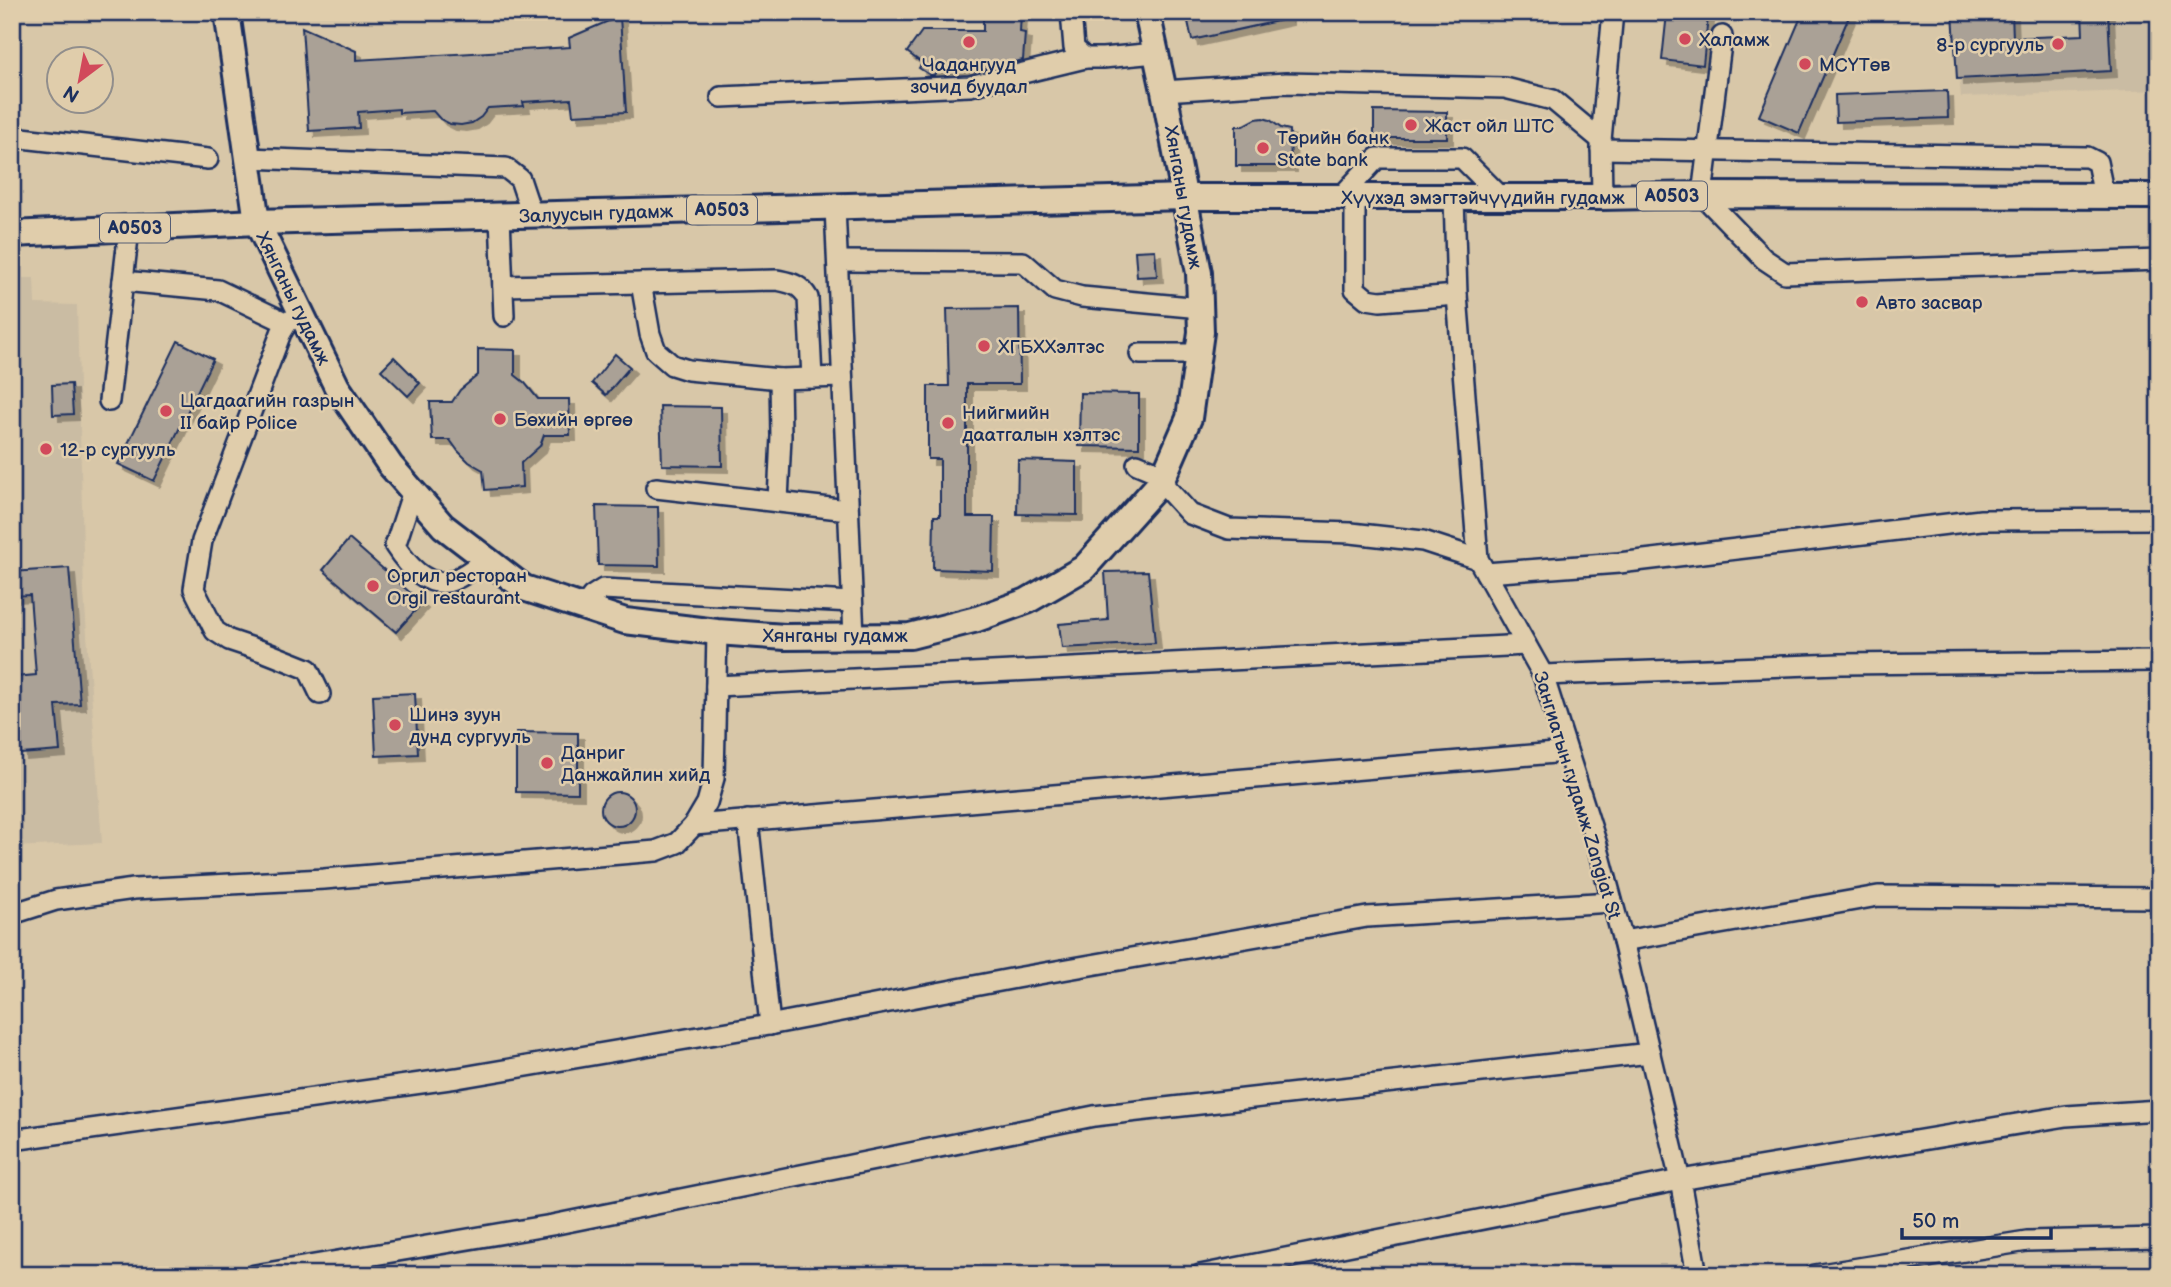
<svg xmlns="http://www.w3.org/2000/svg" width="2171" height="1287" font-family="'Balsamiq Sans',sans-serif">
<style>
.built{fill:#cabca3}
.building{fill:#aaa196;stroke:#1b2f5e;stroke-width:2;filter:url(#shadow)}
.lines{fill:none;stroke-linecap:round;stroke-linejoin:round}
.minor-casing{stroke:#1b2f5e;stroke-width:24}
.major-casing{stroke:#1b2f5e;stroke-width:30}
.minor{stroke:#e0cdab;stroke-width:19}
.major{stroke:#e0cdab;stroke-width:24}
.poi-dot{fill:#d1495b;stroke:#e0cdab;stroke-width:2.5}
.labels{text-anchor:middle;stroke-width:5;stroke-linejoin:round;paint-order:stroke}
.shield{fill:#e0cdab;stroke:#565e75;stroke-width:2}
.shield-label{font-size:18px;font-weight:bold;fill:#1b2f5e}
.poi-label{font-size:19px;fill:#1b2f5e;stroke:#e0cdab;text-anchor:start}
.street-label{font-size:19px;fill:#1b2f5e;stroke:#e0cdab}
</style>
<defs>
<filter id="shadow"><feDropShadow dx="6" dy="6" stdDeviation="0" flood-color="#0004"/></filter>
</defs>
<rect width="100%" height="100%" fill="#d8c7a8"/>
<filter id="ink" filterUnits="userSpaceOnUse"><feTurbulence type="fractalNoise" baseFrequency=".0143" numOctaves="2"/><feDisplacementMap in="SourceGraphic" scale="14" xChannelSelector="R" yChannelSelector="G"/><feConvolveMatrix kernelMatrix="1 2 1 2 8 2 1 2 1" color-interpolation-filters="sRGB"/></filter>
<g filter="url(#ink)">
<!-- built -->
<g class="built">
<path d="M 1954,12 L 2159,12 L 2159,90 L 1961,97 Z"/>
<path d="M 12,278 L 34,278 L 35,304 L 77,305 L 84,593 L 102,843 L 12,847 Z"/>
</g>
<!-- building -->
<g class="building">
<path d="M 983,12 L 1021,12 L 1020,32 L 1025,33 L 1023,60 L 982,70 L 937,70 L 934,75 L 930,75 L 919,68 L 922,63 L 907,52 L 922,31 L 983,31 Z"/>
<path d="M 1186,12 L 1287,12 L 1287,19 L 1192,40 Z"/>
<path d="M 1803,12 L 1851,12 L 1799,133 L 1759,116 Z"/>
<path d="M 1953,12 L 2012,12 L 2013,38 L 2083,35 L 2082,12 L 2108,12 L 2111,71 L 1957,79 Z"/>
<path d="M 1667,13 L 1708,17 L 1703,65 L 1662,60 Z"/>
<path d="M 620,16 L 626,112 L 573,115 L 571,99 L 523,102 L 524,106 L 488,108 L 481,117 L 472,123 L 461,125 L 450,124 L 440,119 L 433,111 L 399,113 L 399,109 L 358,112 L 359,128 L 309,131 L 302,27 L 356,51 L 356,60 L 570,47 L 569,38 Z"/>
<path d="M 1947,91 L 1948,118 L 1836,122 L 1835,95 Z"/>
<path d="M 1374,111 L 1447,112 L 1447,138 L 1374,138 Z"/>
<path d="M 1263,118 L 1270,120 L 1281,128 L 1290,130 L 1291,166 L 1236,166 L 1236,126 L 1243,126 L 1256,119 Z"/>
<path d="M 1155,250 L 1157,276 L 1137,277 L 1135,251 Z"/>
<path d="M 1019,308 L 1020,384 L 967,384 L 967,517 L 994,517 L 993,571 L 933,569 L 934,516 L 940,516 L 940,459 L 928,459 L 928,386 L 949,386 L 947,309 Z"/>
<path d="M 178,341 L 213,359 L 154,481 L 118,464 Z"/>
<path d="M 478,349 L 515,350 L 515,375 L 525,383 L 538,399 L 569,399 L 570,435 L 544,435 L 540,446 L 521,463 L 522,487 L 485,490 L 483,470 L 469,462 L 458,451 L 450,440 L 432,440 L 430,402 L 452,402 L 460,390 L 478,375 Z"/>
<path d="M 615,354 L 630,367 L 606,395 L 592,383 Z"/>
<path d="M 394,357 L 420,383 L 408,396 L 381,370 Z"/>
<path d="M 71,384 L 73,414 L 53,415 L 52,385 Z"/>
<path d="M 1080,393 L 1139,394 L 1139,447 L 1079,446 Z"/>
<path d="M 660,406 L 721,407 L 722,466 L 662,465 Z"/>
<path d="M 1018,460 L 1077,462 L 1077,515 L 1017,514 Z"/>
<path d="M 596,506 L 658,507 L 659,566 L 598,565 Z"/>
<path d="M 349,539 L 422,603 L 396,632 L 323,570 Z"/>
<path d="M 69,568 L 80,704 L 56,705 L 60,751 L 21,754 L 15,677 L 36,675 L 30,595 L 12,596 L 12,572 Z"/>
<path d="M 1148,571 L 1155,643 L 1062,648 L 1059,624 L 1108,620 L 1105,572 Z"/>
<path d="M 415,693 L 418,754 L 376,756 L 373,695 Z"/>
<path d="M 516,732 L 578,733 L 578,793 L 516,792 Z"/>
<circle cx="618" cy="809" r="17"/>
</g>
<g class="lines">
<defs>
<g id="minor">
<path d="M 1071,12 L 1074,48 L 1085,58 L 1103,58 L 1156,53"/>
<path d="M 1722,36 L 1702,195 L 1764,259 L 1785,273 L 2159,260"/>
<path d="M 1164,91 L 1286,83 L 1505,88 L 1553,100 L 1601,140"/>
<path d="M 721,97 L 970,86 L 1085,58"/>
<path d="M 12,138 L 22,138 L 208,159"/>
<path d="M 1601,149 L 2087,157 L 2097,162 L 2104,196"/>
<path d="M 248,158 L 506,168 L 520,179 L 532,215"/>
<path d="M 1341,197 L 1377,158 L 1462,158 L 1500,196"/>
<path d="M 1355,197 L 1355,289 L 1367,299 L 1380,301 L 1457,295"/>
<path d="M 1454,197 L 1457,295 L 1478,559 L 1543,675 L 1597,845 L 1623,941 L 1680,1180 L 1697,1275"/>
<path d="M 1602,197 L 1601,140 L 1613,12"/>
<path d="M 835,207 L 854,636"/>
<path d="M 500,216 L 504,316"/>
<path d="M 838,261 L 1023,262 L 1055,290 L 1082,297 L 1201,308"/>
<path d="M 123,281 L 218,290 L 287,323"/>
<path d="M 641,283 L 777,280 C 791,283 800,284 808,298 L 812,378"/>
<path d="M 503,286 L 641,283 L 650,334 L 656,351 L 672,365 L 688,370 L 780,379"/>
<path d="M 301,313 L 287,323 L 281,333 L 202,541 L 194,589 L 215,631 L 229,640 L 265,652 L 308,669 L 320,694"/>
<path d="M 1140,354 L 1198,354"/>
<path d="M 109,401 L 129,229"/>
<path d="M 1137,464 L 1163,475"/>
<path d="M 1161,482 L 1190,514 L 1229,529 L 1351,533 L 1423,541 L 1478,559"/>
<path d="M 656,488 L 848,510"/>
<path d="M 413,491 L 395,546 C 406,563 425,586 448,582 C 461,579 476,566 487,560"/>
<path d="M 778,501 L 781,436 L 780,379 L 842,377"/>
<path d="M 1486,573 L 1619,563 L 1981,520 L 2159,519"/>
<path d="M 583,608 L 592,596 L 603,589 L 852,602"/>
<path d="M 1543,675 L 1840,664 L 2159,661"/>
<path d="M 716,686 L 1526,645"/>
<path d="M 748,820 L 770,1025"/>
<path d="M 694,825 L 1567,752"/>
<path d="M 12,914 L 56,900 L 134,889 L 324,879 L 656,851 L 677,843 L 694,825 L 707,803 L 714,778 L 717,632"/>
<path d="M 1623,941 L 1878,896 L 2159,898"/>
<path d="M 12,1140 L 457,1078 L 763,1026 L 1016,978 L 1367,917 L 1612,902"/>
<path d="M 255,1275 L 552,1225 L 1094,1116 L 1650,1053"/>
<path d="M 1200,1275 L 1680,1180 L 2066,1116 L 2159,1110"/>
<path d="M 1815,1275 L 2027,1241 L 2159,1238"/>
</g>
<g id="major">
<path d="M 227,12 L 257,222 L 337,387 L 390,465 L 443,526 L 524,588 L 625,621 L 717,632 L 785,637 L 910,636 L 977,619 L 1027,601 L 1084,568 L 1161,482 L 1189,418 L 1201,332 L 1199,273 L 1164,91 L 1147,12"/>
<path d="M 12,234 L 257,222 L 1186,197 L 1602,197 L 1702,195 L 2159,196"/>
</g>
</defs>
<!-- minor casing -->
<use href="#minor" class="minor-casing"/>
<!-- major casing -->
<use href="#major" class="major-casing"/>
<!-- minor -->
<use href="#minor" class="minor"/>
<!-- major -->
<use href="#major" class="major"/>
</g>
</g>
<!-- markers -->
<g class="poi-dot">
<circle cx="1685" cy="39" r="7"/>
<circle cx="969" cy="42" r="7"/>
<circle cx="2058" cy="44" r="7"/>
<circle cx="1805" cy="64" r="7"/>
<circle cx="1411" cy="125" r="7"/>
<circle cx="1263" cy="148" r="7"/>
<circle cx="1862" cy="302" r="7"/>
<circle cx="984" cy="346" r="7"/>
<circle cx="166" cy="411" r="7"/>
<circle cx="500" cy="419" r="7"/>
<circle cx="948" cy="423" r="7"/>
<circle cx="46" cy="449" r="7"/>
<circle cx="373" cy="586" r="7"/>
<circle cx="395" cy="725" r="7"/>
<circle cx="547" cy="763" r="7"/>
</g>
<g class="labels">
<!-- shield labels -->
<g class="shield">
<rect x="1637" y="181.5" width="70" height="29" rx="5"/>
<rect x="687" y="195.5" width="70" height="29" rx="5"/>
<rect x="100" y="213.5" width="70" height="29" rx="5"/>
</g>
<g class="shield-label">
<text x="1672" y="202">A0503</text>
<text x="722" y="216">A0503</text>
<text x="135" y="234">A0503</text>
</g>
<!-- poi labels -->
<g class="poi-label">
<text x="1699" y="46">Халамж</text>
<text x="2044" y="51" text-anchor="end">8-р сургууль</text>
<text x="969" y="71" text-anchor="middle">Чадангууд<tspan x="969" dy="22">зочид буудал</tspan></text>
<text x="1819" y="71">МСҮТөв</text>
<text x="1425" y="132">Жаст ойл ШТС</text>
<text x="1277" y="144">Төрийн банк<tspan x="1277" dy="22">State bank</tspan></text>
<text x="1876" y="309">Авто засвар</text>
<text x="998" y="353">ХГБХХэлтэс</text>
<text x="180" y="407">Цагдаагийн газрын<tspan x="180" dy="22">II байр Police</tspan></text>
<text x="962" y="419">Нийгмийн<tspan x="962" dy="22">даатгалын хэлтэс</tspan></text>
<text x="514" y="426">Бөхийн өргөө</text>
<text x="60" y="456">12-р сургууль</text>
<text x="387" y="582">Оргил ресторан<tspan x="387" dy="22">Orgil restaurant</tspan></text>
<text x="409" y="721">Шинэ зуун<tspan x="409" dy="22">дунд сургууль</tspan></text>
<text x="561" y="759">Данриг<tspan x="561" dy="22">Данжайлин хийд</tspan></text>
</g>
<!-- street labels -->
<g class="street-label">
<text transform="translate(1184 197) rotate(80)" y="7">Хянганы гудамж</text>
<text x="1483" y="204">Хүүхэд эмэгтэйчүүдийн гудамж</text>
<text transform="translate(596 213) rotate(-2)" y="7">Залуусын гудамж</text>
<text transform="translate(294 298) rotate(64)" y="7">Хянганы гудамж</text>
<text x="835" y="642">Хянганы гудамж</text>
<text transform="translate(1578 795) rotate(73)" y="7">Зангиатын гудамж Zangiat St</text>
</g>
</g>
<!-- margin -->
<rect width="2171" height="1287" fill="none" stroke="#e0cdab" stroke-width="42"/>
<rect x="21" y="21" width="2129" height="1245" fill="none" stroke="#1b2f5e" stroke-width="2.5" filter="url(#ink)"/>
<!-- north arrow -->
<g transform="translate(80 80) rotate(212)"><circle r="33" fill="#e0cdab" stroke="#918e8c" stroke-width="2"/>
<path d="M0-5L12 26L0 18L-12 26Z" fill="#d1495b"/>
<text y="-10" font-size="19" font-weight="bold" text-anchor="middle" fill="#1b2f5e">N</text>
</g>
<!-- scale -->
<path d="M1902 1228v10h149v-10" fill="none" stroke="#1b2f5e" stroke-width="3.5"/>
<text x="1912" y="1228" font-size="21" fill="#1b2f5e" stroke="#e0cdab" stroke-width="5" paint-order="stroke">50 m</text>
</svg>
